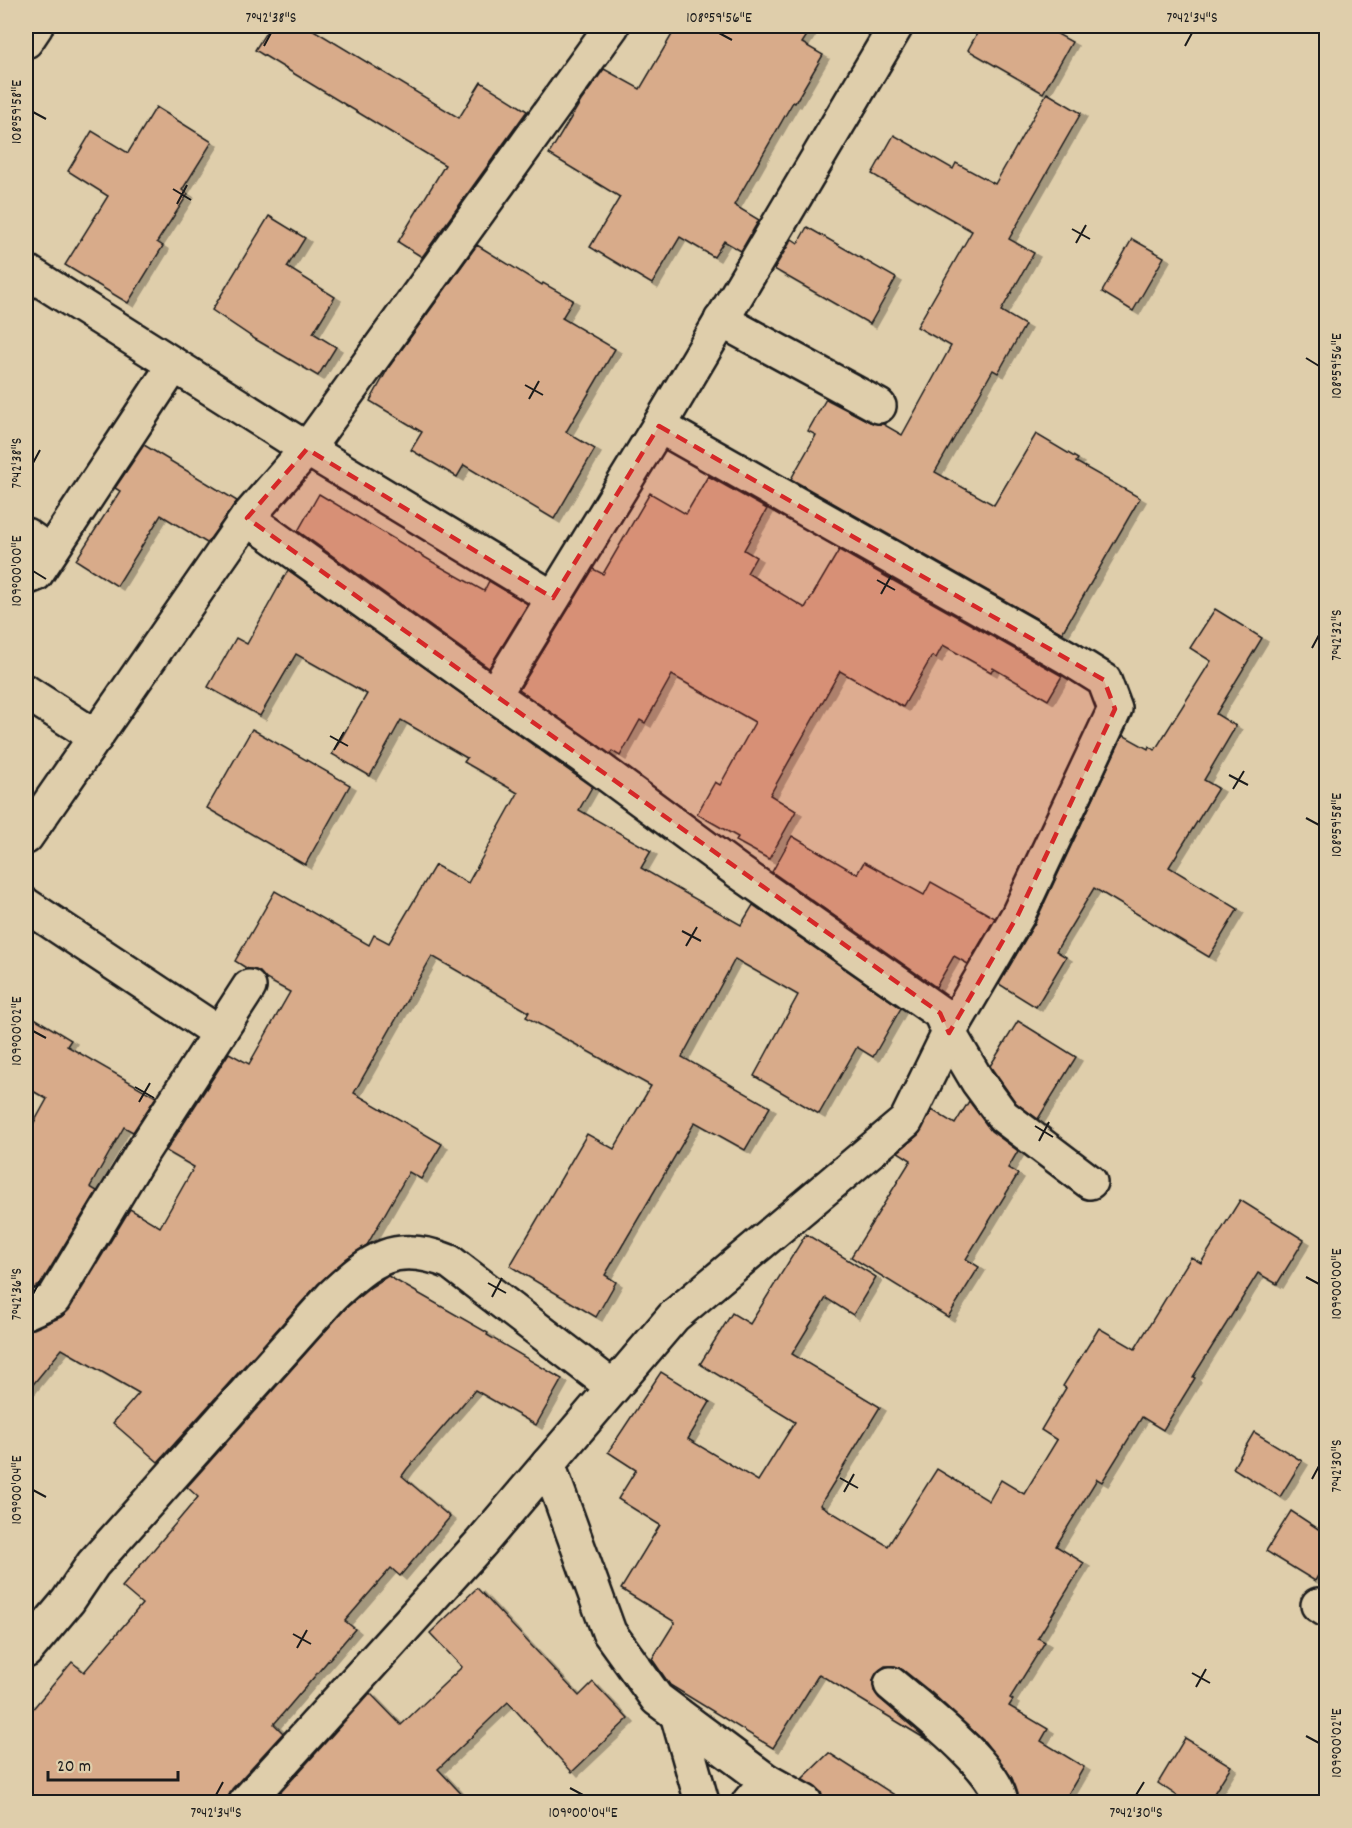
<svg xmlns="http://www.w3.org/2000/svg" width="1352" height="1828" font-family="Dekko,sans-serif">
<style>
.building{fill:#d8ab8a;stroke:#1c1c1c;stroke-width:1.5;filter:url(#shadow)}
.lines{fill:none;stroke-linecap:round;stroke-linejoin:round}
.minor-casing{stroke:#1c1c1c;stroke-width:38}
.minor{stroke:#dfceab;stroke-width:33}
.marked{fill:#d62828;fill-opacity:0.2;stroke:#d62828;stroke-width:4.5;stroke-dasharray:12 8;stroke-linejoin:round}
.ticks{fill:none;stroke:#1c1c1c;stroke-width:2}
.neatline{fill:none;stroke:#1c1c1c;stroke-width:2}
.ticks-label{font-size:15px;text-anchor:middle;fill:#1c1c1c}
</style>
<defs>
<filter id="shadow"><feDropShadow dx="6" dy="4" stdDeviation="0" flood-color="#0004"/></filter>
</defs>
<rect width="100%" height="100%" fill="#dfceab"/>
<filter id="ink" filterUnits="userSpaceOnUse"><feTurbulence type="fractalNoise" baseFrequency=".0167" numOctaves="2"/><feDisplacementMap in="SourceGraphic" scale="12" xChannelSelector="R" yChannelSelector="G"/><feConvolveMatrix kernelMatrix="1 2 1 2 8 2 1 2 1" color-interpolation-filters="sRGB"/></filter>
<g filter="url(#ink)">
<!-- building -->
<g class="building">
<path d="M 270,26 L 307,26 L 459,118 L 481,82 L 527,111 L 422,257 L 398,242 L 445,165 L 255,50 Z"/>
<path d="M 677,26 L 813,26 L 802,43 L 823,55 L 795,103 L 793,102 L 734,205 L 759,220 L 741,251 L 724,241 L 714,257 L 680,237 L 652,284 L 590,247 L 620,197 L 549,154 L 581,101 L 604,69 L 640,89 Z"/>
<path d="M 981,26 L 1043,26 L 1072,42 L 1043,93 L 968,50 Z"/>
<path d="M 1047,93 L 1081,113 L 1009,239 L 1034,253 L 1001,311 L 1025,325 L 998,373 L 993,370 L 935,472 L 994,505 L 1036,434 L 1078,459 L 1076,462 L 1140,498 L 1062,633 L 791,479 L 816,435 L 808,431 L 826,399 L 870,422 L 883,424 L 902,435 L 951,346 L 917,327 L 972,231 L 872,174 L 894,135 L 953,169 L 956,163 L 995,184 Z"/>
<path d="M 156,107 L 212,142 L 182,190 L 188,194 L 157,242 L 163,246 L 128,303 L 65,265 L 108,196 L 68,171 L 92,131 L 128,153 Z"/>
<path d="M 269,216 L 305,238 L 287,267 L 335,297 L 313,333 L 336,347 L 318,376 L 255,339 L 212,310 Z"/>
<path d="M 807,227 L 896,278 L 870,324 L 774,269 L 792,239 L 798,243 Z"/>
<path d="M 1132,239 L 1164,257 L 1133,311 L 1102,292 Z"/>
<path d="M 477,245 L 542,285 L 543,283 L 573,300 L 562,318 L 615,349 L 566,432 L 595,449 L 554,519 L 464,465 L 457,477 L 411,450 L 422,432 L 370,401 L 389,367 Z"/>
<path d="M 144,445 L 237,501 L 207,543 L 161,515 L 117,586 L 76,560 L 120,491 L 115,488 Z"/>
<path d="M 708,476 L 767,509 L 744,550 L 756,557 L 747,573 L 805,608 L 839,550 L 1062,676 L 1048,700 L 993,668 L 991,672 L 943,645 L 936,658 L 932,656 L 903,707 L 840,671 L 770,795 L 796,811 L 769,859 L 736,841 L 738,837 L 697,814 L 715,782 L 720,785 L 755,722 L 672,675 L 645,723 L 640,720 L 620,756 L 612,751 L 610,754 L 519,690 L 593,569 L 603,574 L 650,493 L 686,514 Z"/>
<path d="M 319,494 L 441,567 L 484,591 L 489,581 L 528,604 L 489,668 L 298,531 Z"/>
<path d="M 288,570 L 592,787 L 579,810 L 651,851 L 641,868 L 741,925 L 753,905 L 901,1008 L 873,1057 L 857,1047 L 819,1114 L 754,1076 L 798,995 L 735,959 L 682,1057 L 770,1107 L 745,1150 L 695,1122 L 605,1275 L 616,1282 L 596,1317 L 510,1266 L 587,1134 L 614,1149 L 651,1086 L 526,1017 L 529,1012 L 432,956 L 354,1093 L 442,1144 L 421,1179 L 409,1172 L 367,1245 L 347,1258 L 318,1284 L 158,1462 L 113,1423 L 139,1393 L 62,1349 L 26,1393 L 26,1330 L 34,1329 L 61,1317 L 69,1310 L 130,1209 L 160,1227 L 194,1167 L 166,1151 L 229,1053 L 249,1064 L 290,992 L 266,979 L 259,971 L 248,969 L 235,961 L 275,891 L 369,945 L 374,935 L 389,943 L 435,865 L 468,883 L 518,793 L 464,762 L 467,758 L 401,720 L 370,776 L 332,754 L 367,694 L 296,654 L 260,716 L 208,687 L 236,638 L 247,644 Z"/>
<path d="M 1215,609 L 1262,638 L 1216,714 L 1236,726 L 1204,780 L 1218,788 L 1169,867 L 1238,909 L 1209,957 L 1094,888 L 1056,951 L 1066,957 L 1036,1007 L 999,984 L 1035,923 L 1123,735 L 1148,749 L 1149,746 L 1155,750 L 1211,661 L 1190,648 Z"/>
<path d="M 252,729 L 350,785 L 305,865 L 207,808 Z"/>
<path d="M 792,836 L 857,874 L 864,862 L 924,895 L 931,882 L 995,918 L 968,964 L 954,956 L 936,987 L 772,872 Z"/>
<path d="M 26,1013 L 71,1040 L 67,1046 L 156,1097 L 133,1132 L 124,1127 L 90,1187 L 97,1191 L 40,1285 L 26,1292 L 26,1137 L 47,1099 L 26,1087 Z"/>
<path d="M 1018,1021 L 1076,1057 L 1038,1119 L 1016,1103 L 990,1066 Z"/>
<path d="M 969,1101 L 991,1131 L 1018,1151 L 1008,1168 L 1018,1174 L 966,1259 L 979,1267 L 948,1317 L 851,1257 L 911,1160 L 898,1152 L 918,1135 L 932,1110 L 955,1124 Z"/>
<path d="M 1240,1200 L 1304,1240 L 1277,1284 L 1258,1273 L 1193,1377 L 1195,1378 L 1163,1430 L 1142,1417 L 1102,1482 L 1097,1479 L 1056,1546 L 1084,1563 L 1038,1638 L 1045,1642 L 1010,1698 L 1013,1700 L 1009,1706 L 1048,1729 L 1041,1741 L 1084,1767 L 1063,1803 L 1030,1803 L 1018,1795 L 1012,1778 L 985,1742 L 932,1693 L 903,1670 L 895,1666 L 885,1666 L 877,1672 L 873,1680 L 874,1691 L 879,1698 L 929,1741 L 819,1674 L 773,1748 L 670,1685 L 652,1659 L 675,1622 L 621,1589 L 660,1525 L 618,1499 L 636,1470 L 608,1452 L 661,1372 L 710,1402 L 688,1439 L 758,1481 L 795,1422 L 700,1364 L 732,1313 L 750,1324 L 806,1234 L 876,1277 L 853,1315 L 826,1298 L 792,1354 L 880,1407 L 820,1505 L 888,1546 L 937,1469 L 989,1501 L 1001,1480 L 1024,1494 L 1057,1440 L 1041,1430 L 1066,1388 L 1063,1386 L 1099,1328 L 1135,1349 L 1191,1257 L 1201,1263 Z"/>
<path d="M 388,1276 L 488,1333 L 487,1335 L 562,1379 L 536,1425 L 475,1390 L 407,1469 L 402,1476 L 450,1517 L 400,1576 L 391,1568 L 345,1621 L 355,1629 L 274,1724 L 283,1733 L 232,1789 L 228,1797 L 228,1803 L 26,1803 L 26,1717 L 72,1662 L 84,1672 L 142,1604 L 122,1587 L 198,1497 L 187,1487 L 345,1309 L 371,1287 Z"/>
<path d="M 1254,1432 L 1302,1461 L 1280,1497 L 1233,1468 Z"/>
<path d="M 1291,1511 L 1326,1534 L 1326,1562 L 1315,1581 L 1266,1551 Z"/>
<path d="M 477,1588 L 579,1696 L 593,1682 L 628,1719 L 572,1772 L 508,1702 L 438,1769 L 470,1803 L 271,1803 L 370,1693 L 401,1725 L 462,1667 L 430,1633 Z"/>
<path d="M 1185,1738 L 1231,1766 L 1208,1803 L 1188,1803 L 1158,1783 Z"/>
<path d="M 829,1753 L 907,1803 L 824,1803 L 821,1792 L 802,1779 Z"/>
</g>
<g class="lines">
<defs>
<g id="minor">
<path d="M 26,41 L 36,26"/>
<path d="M 26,271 L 307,449 L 553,598"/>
<path d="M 721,320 L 879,406"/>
<path d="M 659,426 L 1067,657 L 1104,680 L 1115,709 L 1018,915 L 949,1033 L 978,1082 L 1003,1116 L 1090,1182"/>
<path d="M 26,535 L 50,552"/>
<path d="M 26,578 L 36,574 L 174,365"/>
<path d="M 26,692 L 96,737"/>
<path d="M 494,695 L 659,426 L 896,26"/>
<path d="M 26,837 L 247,518 L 307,449 L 612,26"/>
<path d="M 26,905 L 219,1033"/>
<path d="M 26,1312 L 53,1300 L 141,1154 L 249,987"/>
<path d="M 548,1464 L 609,1632 L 657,1699 L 767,1781 L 805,1802"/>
<path d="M 1318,1605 L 1326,1610"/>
<path d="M 26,1651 L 68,1601 L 93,1564 L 332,1296 C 371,1259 395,1240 450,1262 L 613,1387"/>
<path d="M 891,1684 C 919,1708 997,1767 1001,1802"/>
<path d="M 677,1714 L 702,1802"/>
<path d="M 246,1802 L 480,1544 L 674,1316 L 906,1121 L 949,1033 L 940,1013 L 739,872 L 582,756 L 494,695 L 247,518"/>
<path d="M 749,1802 L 767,1781"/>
</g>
</defs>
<!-- minor casing -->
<use href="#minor" class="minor-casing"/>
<!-- minor -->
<use href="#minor" class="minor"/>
</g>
</g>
<!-- marked area -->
<path class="marked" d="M 659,426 L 1104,680 L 1115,709 L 1018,915 L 949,1033 L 940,1013 L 247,518 L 307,449 L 553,598 Z"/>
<!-- ticks -->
<path class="ticks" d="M 719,33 L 732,40M 264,46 L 271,33M 1185,46 L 1192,33M 33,112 L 46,119M 173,189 L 191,200M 177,204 L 187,185M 1072,229 L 1090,239M 1076,243 L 1086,225M 1306,358 L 1319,366M 525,385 L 543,395M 529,399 L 539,381M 33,463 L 40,450M 33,571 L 46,579M 877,580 L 895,590M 881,594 L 891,576M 1312,648 L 1319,635M 330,736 L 348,746M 334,750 L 344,732M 1229,775 L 1248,785M 1233,789 L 1244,771M 1306,818 L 1319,825M 682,931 L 701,941M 686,946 L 697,927M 33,1031 L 46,1038M 135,1087 L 154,1098M 139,1102 L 150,1083M 1035,1126 L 1053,1137M 1039,1141 L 1049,1122M 1306,1277 L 1319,1284M 488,1283 L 506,1293M 33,1294 L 40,1281M 492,1297 L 502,1278M 840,1478 L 858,1488M 1312,1479 L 1319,1466M 33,1490 L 46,1497M 844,1492 L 854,1474M 293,1634 L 311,1644M 297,1648 L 307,1630M 1192,1673 L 1210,1683M 1196,1687 L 1206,1669M 1306,1736 L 1319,1743M 570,1788 L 583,1795M 216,1795 L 223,1782M 1136,1795 L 1144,1782"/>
<!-- margin -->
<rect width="1352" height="1828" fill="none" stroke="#dfceab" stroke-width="66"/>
<!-- scale -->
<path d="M48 1771v9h130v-9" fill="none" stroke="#1c1c1c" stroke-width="3"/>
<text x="57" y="1771" font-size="18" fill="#1c1c1c" stroke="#dfceab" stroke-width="4.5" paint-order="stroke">20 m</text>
<rect x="33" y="33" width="1286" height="1762" class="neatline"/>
<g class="ticks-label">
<text x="271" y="22">7°42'38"S</text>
<text x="719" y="22">108°59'56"E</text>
<text x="1192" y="22">7°42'34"S</text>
<text transform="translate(16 112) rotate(-90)" y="5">108°59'58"E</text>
<text transform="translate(1336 366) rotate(-90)" y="5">108°59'56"E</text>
<text transform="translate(16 463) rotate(-90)" y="5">7°42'38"S</text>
<text transform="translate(16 571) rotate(-90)" y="5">109°00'00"E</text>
<text transform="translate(1336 635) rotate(-90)" y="5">7°42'32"S</text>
<text transform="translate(1336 825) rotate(-90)" y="5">108°59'58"E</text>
<text transform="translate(16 1031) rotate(-90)" y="5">109°00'02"E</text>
<text transform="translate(1336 1284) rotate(-90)" y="5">109°00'00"E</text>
<text transform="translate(16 1294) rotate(-90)" y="5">7°42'36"S</text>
<text transform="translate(1336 1466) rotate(-90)" y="5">7°42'30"S</text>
<text transform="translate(16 1490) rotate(-90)" y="5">109°00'04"E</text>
<text transform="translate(1336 1743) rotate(-90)" y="5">109°00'02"E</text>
<text x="216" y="1817">7°42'34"S</text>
<text x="583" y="1817">109°00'04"E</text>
<text x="1136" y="1817">7°42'30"S</text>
</g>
</svg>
